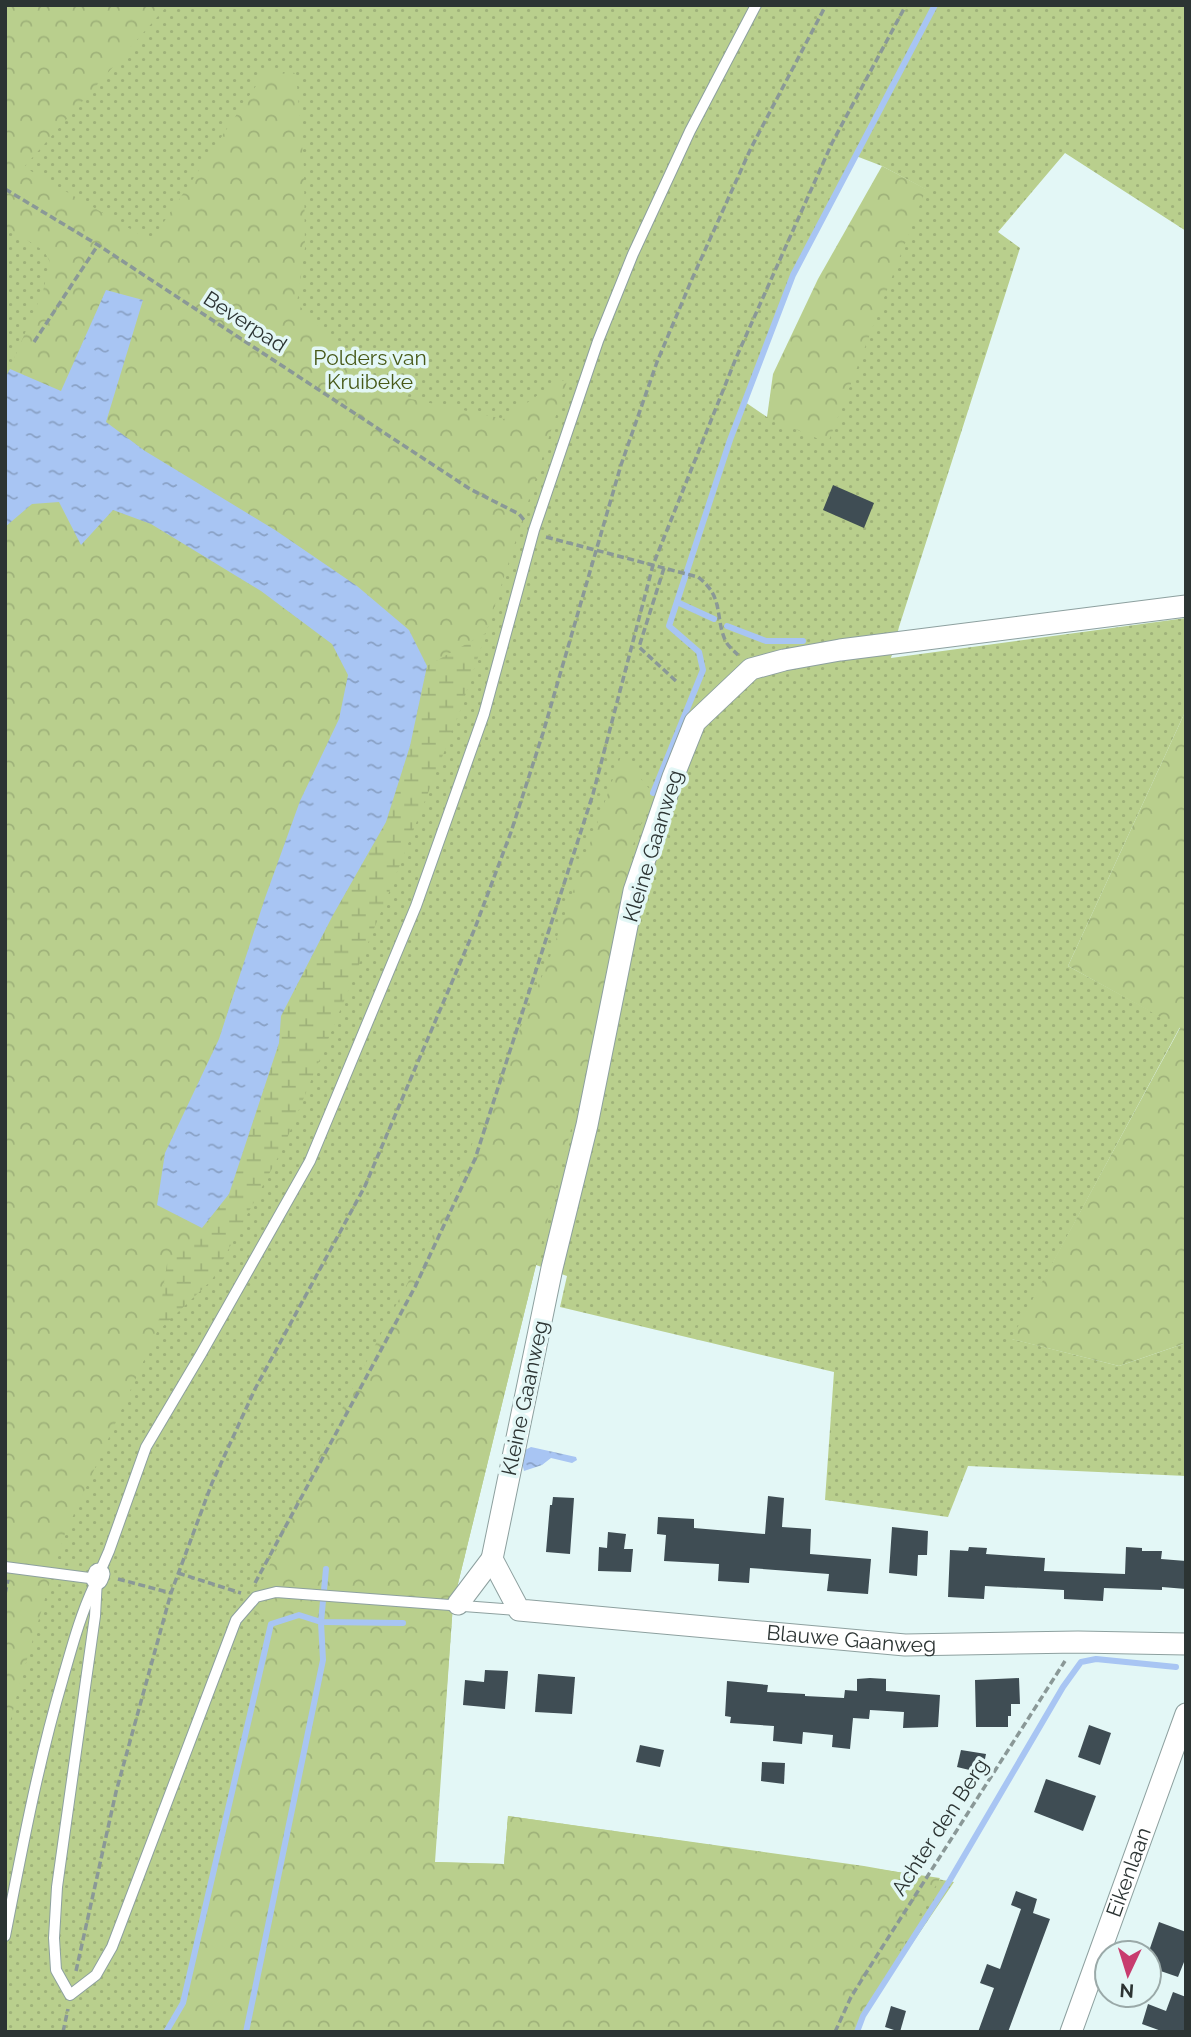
<svg xmlns="http://www.w3.org/2000/svg" width="1191" height="2037" font-family="Raleway,sans-serif">
<style>
.grass{fill:url(#grass-dots);fill-rule:evenodd}
.forest{fill:url(#forest-crowns)}
.wetland{fill:url(#wetland-marsh)}
.water{fill:url(#water-ripples)}
.lines{fill:none;stroke-linecap:round;stroke-linejoin:round}
.stream{stroke:#a8c5f3;stroke-width:6}
.building{fill:#3f4d54}
.service-casing{stroke:#8da09f;stroke-width:12}
.minor-casing{stroke:#8da09f;stroke-width:23}
.path{stroke:#8a9897;stroke-width:3.5;stroke-dasharray:7 3.5;stroke-linecap:butt}
.service{stroke:#fff;stroke-width:10}
.minor{stroke:#fff;stroke-width:21}
.labels{text-anchor:middle;stroke-width:7;stroke-linejoin:round;paint-order:stroke}
.street-label{font-size:21px;fill:#2c3433;stroke:#e3f7f6}
.park-label{font-size:21px;fill:#475918;stroke:#e3f7f6}
</style>
<defs>
<pattern id="grass-dots" width="8" height="8" patternUnits="userSpaceOnUse" patternTransform="scale(1.75)"><rect width="8" height="8" fill="#b9cf8d"/><path d="M2 2h.1M6 6h.1" fill="none" stroke="#9fb27a" stroke-width="1.8" stroke-linecap="round"/></pattern>
<pattern id="forest-crowns" width="20" height="18" patternUnits="userSpaceOnUse" patternTransform="scale(1.75)"><rect width="20" height="18" fill="#b9cf8d"/><path d="M2 6a3 3 0 1 1 6 0M12 15a3 3 0 1 1 6 0" fill="none" stroke="#9fb27a"/></pattern>
<pattern id="wetland-marsh" width="20" height="14" patternUnits="userSpaceOnUse" patternTransform="scale(1.75)"><rect width="20" height="14" fill="#b9cf8d"/><path d="M1 5h8M5 5V1M11 12h8M15 12V8" fill="none" stroke="#9fb27a"/></pattern>
<pattern id="water-ripples" width="26" height="14" patternUnits="userSpaceOnUse" patternTransform="scale(1.75)"><rect width="26" height="14" fill="#a8c5f3"/><path d="M2 4q2-2 4 0t4 0M15 11q2-2 4 0t4 0" fill="none" stroke="#89a1c5"/></pattern>
</defs>
<rect width="100%" height="100%" fill="#e3f7f6"/>
<!-- grass -->
<path class="grass" d="M 5,5 L 1186,5 L 1186,231 L 1065,153 L 998,232 L 1020,248 L 899,627 L 891,658 L 1186,618 L 1186,710 L 1068,966 L 1180,1027 L 1012,1339 L 1119,1366 L 1186,1343 L 1186,1476 L 968,1466 L 948,1517 L 825,1500 L 834,1372 L 560,1307 L 567,1276 L 536,1265 L 453,1604 L 435,1862 L 504,1864 L 508,1816 L 864,1866 L 954,1882 L 863,2016 L 857,2032 L 5,2032 ZM 856,156 L 882,166 L 925,189 L 767,417 L 745,402 L 793,275 Z"/>
<!-- forest -->
<g class="forest">
<path d="M 5,5 L 168,5 L 24,167 L 151,241 L 266,71 L 296,73 L 304,168 L 305,248 L 297,303 L 346,358 L 402,397 L 504,419 L 545,390 L 568,378 L 486,633 L 427,666 L 409,630 L 275,530 L 145,451 L 106,422 L 106,290 L 61,392 L 10,369 L 5,378 L 5,351 L 10,368 L 43,291 L 50,262 L 44,251 L 5,226 Z"/>
<path d="M 882,166 L 926,189 L 828,443 L 767,417 L 773,374 L 818,279 Z"/>
<path d="M 60,502 L 113,510 L 151,524 L 261,591 L 332,644 L 348,675 L 339,719 L 300,801 L 265,898 L 219,1039 L 165,1153 L 157,1205 L 202,1228 L 167,1264 L 157,1332 L 63,1538 L 20,1683 L 5,1742 L 5,527 L 32,504 Z"/>
<path d="M 1186,710 L 1186,1343 L 1119,1366 L 1011,1339 L 1180,1028 L 1068,966 Z"/>
<path d="M 621,756 L 653,793 L 633,845 L 588,1063 L 536,1265 L 453,1604 L 434,1862 L 504,1864 L 508,1816 L 940,1878 L 863,2016 L 857,2032 L 166,2032 L 183,2003 L 271,1624 L 250,1608 L 336,1420 L 440,1221 L 550,957 Z"/>
</g>
<!-- wetland -->
<path class="wetland" d="M 486,633 L 459,714 L 388,895 L 283,1148 L 212,1280 L 157,1332 L 167,1264 L 202,1228 L 229,1194 L 279,1044 L 281,1016 L 333,915 L 386,822 L 410,746 L 427,666 Z"/>
<!-- water -->
<g class="water">
<path d="M 106,290 L 143,300 L 106,422 L 145,451 L 275,530 L 357,586 L 409,630 L 427,666 L 410,746 L 386,822 L 333,915 L 281,1016 L 279,1043 L 229,1194 L 202,1228 L 157,1205 L 165,1153 L 219,1039 L 265,898 L 300,801 L 339,719 L 348,675 L 332,644 L 261,591 L 151,524 L 113,510 L 81,545 L 59,502 L 32,504 L 5,527 L 5,378 L 10,369 L 61,391 Z"/>
<path d="M 531,1447 L 576,1457 L 577,1460 L 572,1463 L 551,1458 L 542,1465 L 524,1471 L 522,1463 L 525,1450 Z"/>
</g>
<g class="lines">
<!-- stream -->
<g class="stream">
<path d="M 677,602 L 714,619"/>
<path d="M 727,626 L 766,641 L 803,641"/>
<path d="M 653,793 L 703,670 L 699,652 L 669,626 L 730,440 L 793,275 L 935,5"/>
<path d="M 326,1569 L 321,1622 L 403,1623"/>
<path d="M 166,2032 L 183,2003 L 271,1624 L 299,1615 L 321,1622 L 323,1660 L 246,2032"/>
<path d="M 857,2032 L 863,2016 L 950,1880 L 1063,1687 L 1081,1662 L 1096,1659 L 1176,1667"/>
</g>
</g>
<!-- building -->
<g class="building">
<path d="M 833,485 L 874,503 L 864,528 L 823,510 Z"/>
<path d="M 768,1496 L 784,1498 L 782,1527 L 811,1529 L 810,1554 L 871,1559 L 868,1594 L 827,1591 L 829,1574 L 750,1568 L 749,1583 L 718,1581 L 719,1564 L 664,1561 L 666,1535 L 657,1534 L 658,1517 L 694,1519 L 694,1528 L 765,1534 Z"/>
<path d="M 553,1497 L 574,1498 L 570,1554 L 546,1552 L 550,1505 L 552,1505 Z"/>
<path d="M 892,1527 L 928,1531 L 927,1555 L 918,1555 L 917,1576 L 889,1573 Z"/>
<path d="M 608,1532 L 626,1534 L 624,1549 L 633,1549 L 631,1572 L 598,1571 L 599,1547 L 607,1548 Z"/>
<path d="M 969,1547 L 987,1548 L 986,1554 L 1045,1558 L 1044,1571 L 1125,1574 L 1126,1547 L 1142,1548 L 1142,1551 L 1162,1551 L 1161,1559 L 1186,1561 L 1186,1589 L 1162,1587 L 1162,1590 L 1104,1588 L 1103,1601 L 1064,1599 L 1064,1590 L 985,1586 L 984,1599 L 948,1597 L 950,1550 L 968,1551 Z"/>
<path d="M 485,1670 L 508,1671 L 505,1709 L 463,1705 L 465,1680 L 484,1682 Z"/>
<path d="M 538,1674 L 575,1677 L 572,1714 L 535,1712 Z"/>
<path d="M 870,1678 L 886,1679 L 886,1691 L 940,1695 L 938,1727 L 903,1728 L 904,1712 L 870,1710 L 869,1719 L 853,1718 L 850,1749 L 832,1747 L 833,1735 L 803,1732 L 802,1744 L 773,1741 L 774,1726 L 730,1723 L 731,1717 L 725,1716 L 727,1681 L 768,1685 L 767,1692 L 805,1694 L 805,1696 L 844,1698 L 845,1690 L 857,1691 L 857,1679 Z"/>
<path d="M 1019,1678 L 1020,1704 L 1011,1704 L 1011,1716 L 1008,1716 L 1008,1727 L 976,1727 L 975,1680 Z"/>
<path d="M 1089,1725 L 1111,1733 L 1100,1765 L 1078,1757 Z"/>
<path d="M 640,1745 L 664,1750 L 660,1767 L 636,1762 Z"/>
<path d="M 961,1750 L 986,1754 L 982,1773 L 957,1767 Z"/>
<path d="M 762,1762 L 785,1763 L 784,1784 L 761,1781 Z"/>
<path d="M 1046,1779 L 1096,1796 L 1083,1831 L 1034,1812 Z"/>
<path d="M 1016,1891 L 1037,1899 L 1033,1913 L 1050,1919 L 1008,2032 L 978,2032 L 994,1988 L 980,1983 L 987,1964 L 1000,1969 L 1021,1909 L 1011,1905 Z"/>
<path d="M 1159,1922 L 1186,1932 L 1186,1957 L 1178,1977 L 1149,1967 L 1149,1951 Z"/>
<path d="M 1173,1992 L 1186,1997 L 1186,2032 L 1164,2032 L 1142,2024 L 1148,2004 L 1166,2011 Z"/>
<path d="M 891,2006 L 906,2011 L 900,2032 L 885,2027 Z"/>
</g>
<g class="lines">
<defs>
<g id="service">
<path d="M 5,1567 L 97,1579"/>
<path d="M 99,1574 L 109,1551 L 146,1447 L 201,1354 L 310,1161 L 416,906 L 484,714 L 534,530 L 598,341 L 633,254 L 690,131 L 756,5"/>
<path d="M 97,1579 L 95,1616 L 57,1887 L 54,1938 L 56,1970 L 70,1995 L 96,1975 L 112,1947 L 236,1620 L 256,1597 L 276,1592 L 518,1610"/>
<path d="M 5,1936 C 22,1849 38,1763 63,1678 C 72,1647 80,1616 94,1586"/>
</g>
<g id="minor">
<path id="s1" d="M 1186,606 L 840,650 L 784,660 L 751,669 L 695,722 L 673,777 L 634,891 L 587,1125 L 552,1268 L 492,1559 L 519,1610 L 905,1645 L 1078,1642 L 1186,1644"/>
<path d="M 97,1579 L 99,1574"/>
<path d="M 458,1604 L 492,1559"/>
<path id="s2" d="M 1071,2032 L 1186,1714"/>
</g>
</defs>
<!-- service casing -->
<use href="#service" class="service-casing"/>
<!-- minor casing -->
<use href="#minor" class="minor-casing"/>
<!-- path -->
<g class="path">
<path d="M 5,189 L 98,245 L 470,489 L 519,514 L 524,520"/>
<path d="M 34,342 L 98,245"/>
<path d="M 546,537 L 698,577 C 725,598 714,616 726,642 C 729,647 734,651 738,655"/>
<path d="M 664,568 L 639,647 L 676,681"/>
<path d="M 178,1573 L 241,1593"/>
<path d="M 118,1579 L 171,1593"/>
<path d="M 255,1583 L 415,1287 L 475,1159 L 593,794 L 653,565 L 736,358 L 832,143 L 906,5"/>
<path d="M 5,1594 L 8,1580"/>
<path d="M 76,1971 L 116,1792 L 171,1593 L 212,1483 L 255,1389 L 365,1186 L 475,928 L 511,832 L 543,733 L 621,465 L 657,362 L 692,279 L 751,148 L 826,5"/>
<path d="M 63,2032 L 68,2009"/>
<path d="M 835,2032 L 851,1997 L 881,1949 L 1065,1661"/>
</g>
<!-- service -->
<use href="#service" class="service"/>
<!-- minor -->
<use href="#minor" class="minor"/>
</g>
<g class="labels">
<!-- street labels -->
<g class="street-label">
<text transform="translate(245 322) rotate(33)" y="7">Beverpad</text>
<text transform="translate(653 846) rotate(-73)" y="7">Kleine Gaanweg</text>
<text transform="translate(525 1398) rotate(-78)" y="7">Kleine Gaanweg</text>
<text dy="7" stroke="none"><textPath href="#s1" startOffset="1771">Blauwe Gaanweg</textPath></text>
<text transform="translate(940 1827) rotate(-57)" y="7">Achter den Berg</text>
<text dy="7" stroke="none"><textPath href="#s2" startOffset="170">Eikenlaan</textPath></text>
</g>
<!-- park labels -->
<g class="park-label">
<text x="370" y="365">Polders van<tspan x="370" dy="24">Kruibeke</tspan></text>
</g>
</g>
<!-- border -->
<rect width="1191" height="2037" fill="none" stroke="#2c3433" stroke-width="14"/>
<!-- north arrow -->
<g transform="translate(1128 1974) rotate(184)"><circle r="33" fill="#e3f7f6" stroke="#9aa9a8" stroke-width="2"/>
<path d="M0-5L12 26L0 18L-12 26Z" fill="#c83c6e"/>
<text y="-10" font-size="19" font-weight="bold" text-anchor="middle" fill="#2c3433">N</text>
</g>
</svg>
